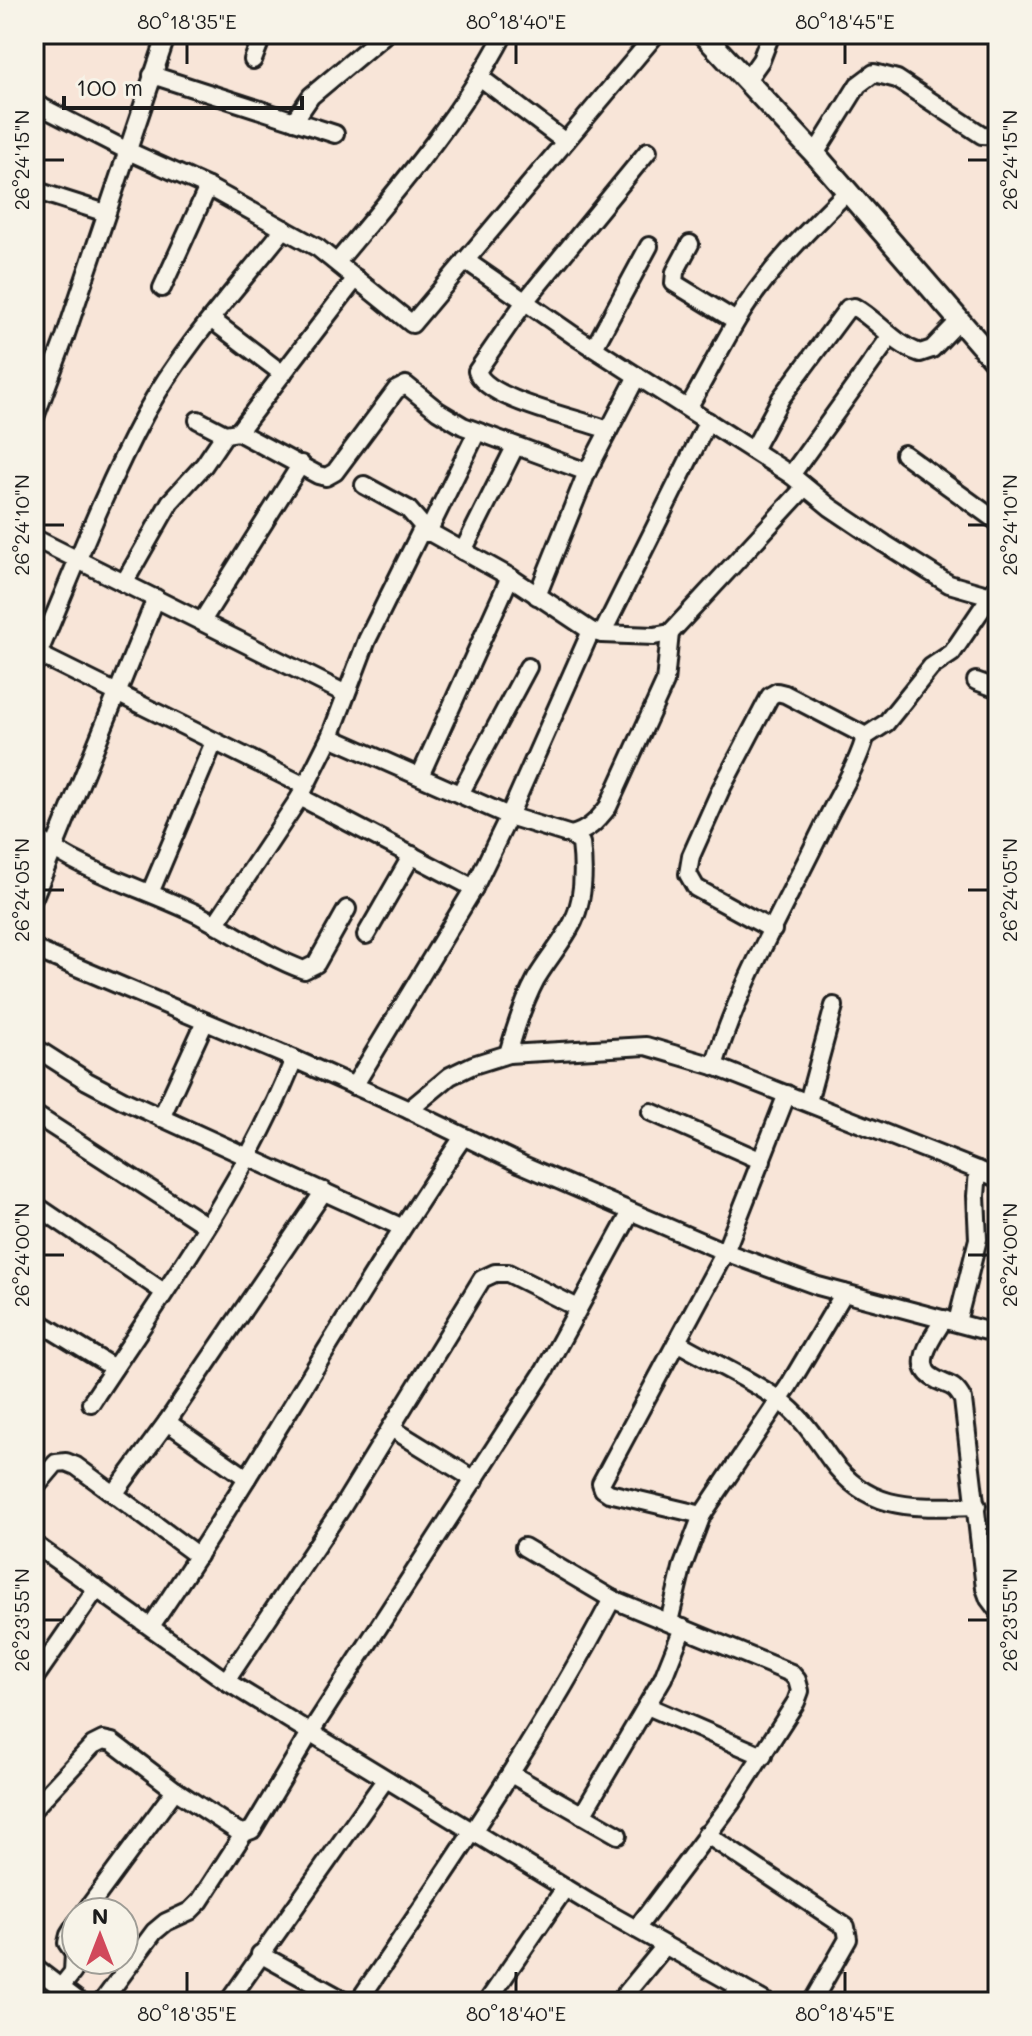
<svg xmlns="http://www.w3.org/2000/svg" width="1032" height="2036" font-family="Mali,sans-serif">
<style>
.lines{fill:none;stroke-linecap:round;stroke-linejoin:round}
.minor-casing{stroke:#1c1c1c;stroke-width:22}
.tertiary-casing{stroke:#1c1c1c;stroke-width:26}
.minor{stroke:#f7f3e8;stroke-width:16}
.tertiary{stroke:#f7f3e8;stroke-width:20}
.ticks{fill:none;stroke:#1c1c1c;stroke-width:3}
.neatline{fill:none;stroke:#1c1c1c;stroke-width:3}
.ticks-label{font-size:20px;text-anchor:middle;fill:#1c1c1c}
</style>
<rect width="100%" height="100%" fill="#f8e5d8"/>
<filter id="ink" filterUnits="userSpaceOnUse"><feTurbulence type="fractalNoise" baseFrequency=".0125" numOctaves="2"/><feDisplacementMap in="SourceGraphic" scale="16" xChannelSelector="R" yChannelSelector="G"/><feConvolveMatrix kernelMatrix="1 2 1 2 8 2 1 2 1" color-interpolation-filters="sRGB"/></filter>
<g filter="url(#ink)">
<g class="lines">
<defs>
<g id="minor">
<path d="M 253,60 L 263,34"/>
<path d="M 152,75 L 335,134"/>
<path d="M 481,78 L 564,141"/>
<path d="M 746,81 L 761,60 L 771,34"/>
<path d="M 34,103 L 126,150 L 208,187 L 318,248 L 412,324 L 656,34"/>
<path d="M 294,121 L 311,96 L 385,34"/>
<path d="M 815,154 L 858,85 L 874,73 L 897,79 L 982,135 L 998,136"/>
<path d="M 34,190 L 106,213"/>
<path d="M 690,244 L 675,272 L 674,283 L 736,321"/>
<path d="M 465,260 L 573,335 L 791,475 L 830,507 L 885,544 L 949,584 L 998,598"/>
<path d="M 337,262 C 397,190 460,118 504,34"/>
<path d="M 162,288 L 208,187"/>
<path d="M 212,320 L 283,374"/>
<path d="M 594,348 L 649,246"/>
<path d="M 688,408 C 705,379 720,349 737,320 C 766,272 807,231 847,192"/>
<path d="M 34,420 L 65,337 L 167,34"/>
<path d="M 198,420 L 225,434 L 238,432 L 318,475 L 326,477 L 335,472 L 396,390 L 406,385 L 438,411 L 463,426 L 587,472"/>
<path d="M 608,430 C 581,419 485,400 477,371 L 526,300 L 648,151"/>
<path d="M 238,432 L 356,278"/>
<path d="M 753,450 L 781,398 L 848,308 L 854,307 C 878,320 893,344 920,353 L 932,349 L 959,321"/>
<path d="M 904,454 L 998,522"/>
<path d="M 791,475 L 890,337"/>
<path d="M 364,485 L 408,509 L 428,532 L 477,432"/>
<path d="M 34,538 L 346,694"/>
<path d="M 463,551 L 515,447"/>
<path d="M 124,583 L 170,502 L 204,465 L 225,434"/>
<path d="M 537,596 L 587,472 L 637,376"/>
<path d="M 202,621 L 301,464"/>
<path d="M 602,634 L 654,636 L 670,633 L 805,487"/>
<path d="M 34,652 L 305,786"/>
<path d="M 34,664 C 70,580 102,494 145,414 C 182,347 237,288 284,229"/>
<path d="M 976,681 L 998,689"/>
<path d="M 330,737 L 509,816 L 571,835 C 588,831 597,821 608,807 L 665,682 L 670,633"/>
<path d="M 863,738 L 886,723 L 931,667 L 952,653 L 998,585"/>
<path d="M 420,776 L 510,577"/>
<path d="M 460,794 L 528,667"/>
<path d="M 300,797 L 474,888"/>
<path d="M 34,835 C 82,872 141,887 195,913 C 232,931 265,956 304,970 L 316,964 L 347,909"/>
<path d="M 150,893 L 214,742"/>
<path d="M 34,897 L 156,598"/>
<path d="M 216,923 L 300,797 L 330,737 L 367,640 L 420,533 L 431,533 L 510,577 L 591,631 L 602,634 L 708,421"/>
<path d="M 366,935 L 412,855"/>
<path d="M 34,949 L 294,1059 L 409,1110 L 521,1164 L 725,1252 L 818,1286 L 998,1334"/>
<path d="M 34,1047 L 87,1081 L 123,1100 L 401,1227"/>
<path d="M 508,1054 C 515,1029 523,1003 536,979 C 547,960 563,942 573,922 C 584,899 584,868 581,843 L 571,835"/>
<path d="M 714,1066 C 741,979 788,901 827,819 C 839,794 856,768 864,741 L 862,734 L 785,694 L 777,692 L 770,696 L 721,789 L 691,856 L 688,874 L 696,888 L 773,930"/>
<path d="M 354,1086 L 474,888 L 509,816 L 591,631"/>
<path d="M 808,1102 L 834,1006"/>
<path d="M 409,1110 L 450,1076 L 473,1065 L 508,1054 L 646,1046 L 714,1066 L 998,1178"/>
<path d="M 651,1112 L 762,1161"/>
<path d="M 34,1114 L 207,1226"/>
<path d="M 161,1118 L 205,1022"/>
<path d="M 34,1204 L 164,1292"/>
<path d="M 34,1319 L 114,1368"/>
<path d="M 944,1319 C 936,1333 911,1363 932,1377 C 947,1387 953,1381 963,1400 L 985,1588 L 989,1599 L 998,1611"/>
<path d="M 957,1322 L 978,1239 L 976,1196 L 978,1170"/>
<path d="M 677,1342 C 709,1361 749,1378 779,1400 C 802,1416 815,1438 831,1460 C 870,1514 917,1507 977,1506"/>
<path d="M 91,1403 C 164,1292 245,1183 294,1059"/>
<path d="M 167,1422 L 247,1478"/>
<path d="M 391,1428 L 475,1480"/>
<path d="M 34,1489 L 56,1463 L 66,1462 L 76,1466 L 198,1556"/>
<path d="M 114,1494 L 167,1422 L 324,1191"/>
<path d="M 702,1515 L 609,1493 L 603,1489 L 601,1483 L 725,1252 L 787,1094"/>
<path d="M 34,1544 L 226,1681 L 588,1902 L 766,2002"/>
<path d="M 524,1547 L 612,1599 L 791,1673 L 797,1680 L 800,1691 L 796,1702 L 732,1802 L 636,1929"/>
<path d="M 669,1622 L 682,1568 L 702,1515 L 788,1387 L 844,1293"/>
<path d="M 151,1626 C 260,1466 354,1296 463,1137"/>
<path d="M 34,1679 L 97,1588"/>
<path d="M 226,1681 L 341,1509 L 482,1279 L 495,1273 L 508,1273 L 578,1308"/>
<path d="M 647,1706 L 763,1756"/>
<path d="M 511,1774 L 618,1835"/>
<path d="M 34,1808 L 93,1745 L 103,1740 L 112,1742 L 175,1790 L 237,1831 L 244,1833 L 252,1830 L 310,1733 L 545,1370 L 631,1212"/>
<path d="M 582,1815 L 663,1678 L 683,1628"/>
<path d="M 706,1834 L 846,1927 L 848,1939 L 812,2002"/>
<path d="M 85,1912 L 175,1790"/>
<path d="M 260,1954 L 347,2002"/>
<path d="M 34,1967 L 80,2002"/>
<path d="M 61,1987 L 73,1972 L 74,1953 L 67,1943 L 69,1935 L 76,1924"/>
<path d="M 102,2002 L 154,1932 L 166,1922 L 190,1911 L 200,1901 L 244,1833"/>
<path d="M 228,2002 L 385,1780"/>
<path d="M 358,2002 C 447,1871 538,1740 612,1599"/>
<path d="M 487,2002 L 565,1888"/>
<path d="M 619,2002 L 665,1946"/>
<path d="M 729,2002 L 740,1987"/>
</g>
<path id="tertiary" d="M 703,34 L 815,154 L 998,365"/>
</defs>
<!-- minor casing -->
<use href="#minor" class="minor-casing"/>
<!-- tertiary casing -->
<use href="#tertiary" class="tertiary-casing"/>
<!-- minor -->
<use href="#minor" class="minor"/>
<!-- tertiary -->
<use href="#tertiary" class="tertiary"/>
</g>
</g>
<!-- ticks -->
<path class="ticks" d="M 187,44 L 187,64M 516,44 L 516,64M 845,44 L 845,64M 44,160 L 64,160M 968,160 L 988,160M 44,525 L 64,525M 968,525 L 988,525M 44,890 L 64,890M 968,890 L 988,890M 44,1255 L 64,1255M 968,1255 L 988,1255M 44,1620 L 64,1620M 968,1620 L 988,1620M 187,1972 L 187,1992M 516,1972 L 516,1992M 845,1972 L 845,1992"/>
<!-- margin -->
<rect width="1032" height="2036" fill="none" stroke="#f7f3e8" stroke-width="88"/>
<!-- north arrow -->
<g transform="translate(100 1936)"><circle r="38" fill="#f7f3e8" stroke="#9f9d96" stroke-width="2"/>
<path d="M0-6L14 30L0 20L-14 30Z" fill="#d1495b"/>
<text y="-12" font-size="22" font-weight="bold" text-anchor="middle" fill="#1c1c1c">N</text>
</g>
<!-- scale -->
<path d="M64 96v12h238v-12" fill="none" stroke="#1c1c1c" stroke-width="4"/>
<text x="76" y="96" font-size="24" fill="#1c1c1c" stroke="#f7f3e8" stroke-width="6" paint-order="stroke">100 m</text>
<rect x="44" y="44" width="944" height="1948" class="neatline"/>
<g class="ticks-label">
<text x="187" y="29">80°18'35"E</text>
<text x="516" y="29">80°18'40"E</text>
<text x="845" y="29">80°18'45"E</text>
<text transform="translate(22 160) rotate(-90)" y="7">26°24'15"N</text>
<text transform="translate(1010 160) rotate(-90)" y="7">26°24'15"N</text>
<text transform="translate(22 525) rotate(-90)" y="7">26°24'10"N</text>
<text transform="translate(1010 525) rotate(-90)" y="7">26°24'10"N</text>
<text transform="translate(22 890) rotate(-90)" y="7">26°24'05"N</text>
<text transform="translate(1010 890) rotate(-90)" y="7">26°24'05"N</text>
<text transform="translate(22 1255) rotate(-90)" y="7">26°24'00"N</text>
<text transform="translate(1010 1255) rotate(-90)" y="7">26°24'00"N</text>
<text transform="translate(22 1620) rotate(-90)" y="7">26°23'55"N</text>
<text transform="translate(1010 1620) rotate(-90)" y="7">26°23'55"N</text>
<text x="187" y="2021">80°18'35"E</text>
<text x="516" y="2021">80°18'40"E</text>
<text x="845" y="2021">80°18'45"E</text>
</g>
</svg>
